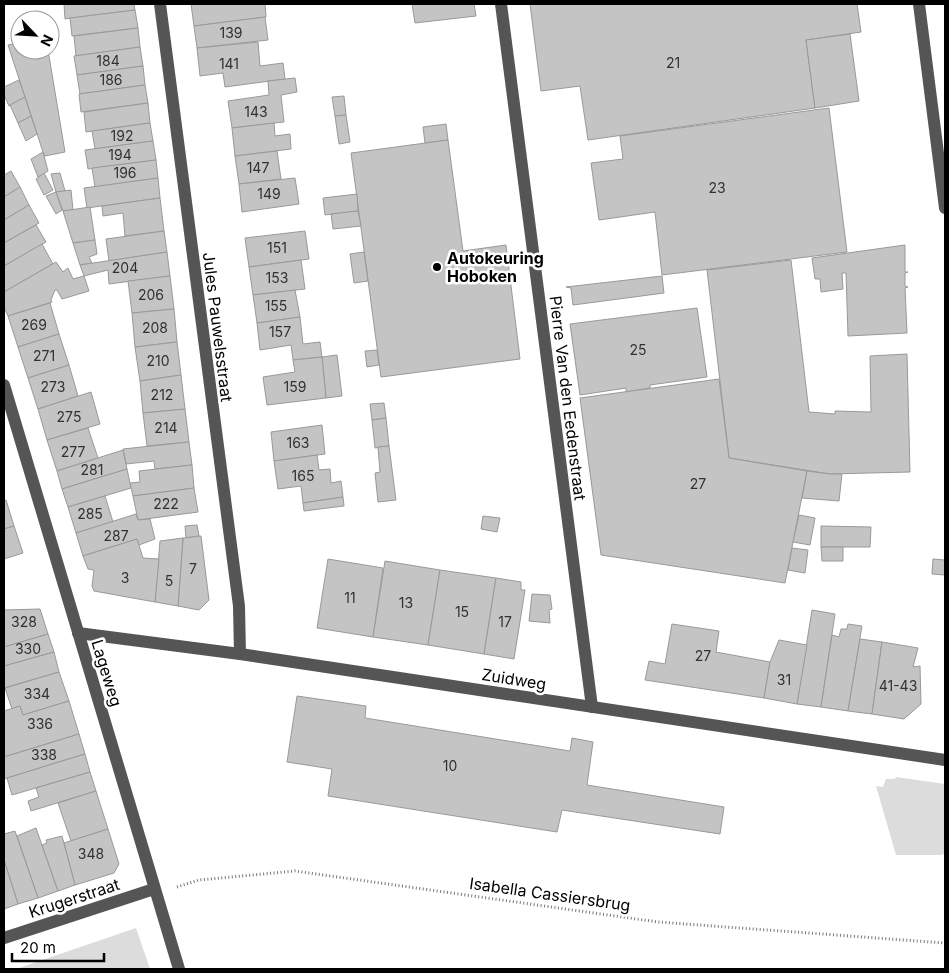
<svg xmlns="http://www.w3.org/2000/svg" width="949" height="973" font-family="Inter,sans-serif">
<style>
.green{fill:#dcdcdc}
.building{fill:#c4c4c4;stroke:#999}
.lines{fill:none;stroke-linecap:round;stroke-linejoin:round}
.path{stroke:#777;stroke-width:3;stroke-dasharray:1 2.5;stroke-linecap:butt}
.minor{stroke:#555;stroke-width:12}
.poi-dot{fill:#000;stroke:#fff;stroke-width:2}
.labels{text-anchor:middle;stroke-width:5;stroke-linejoin:round;paint-order:stroke}
.number-label{font-size:14px;fill:#313131}
.poi-label{font-size:16px;font-weight:bold;fill:#000;stroke:#fff;text-anchor:start}
.street-label{font-size:16px;fill:#000;stroke:#fff}
</style>
<rect width="100%" height="100%" fill="#fff"/>
<!-- green -->
<g class="green">
<path d="M 896,777 L 945,784 L 945,853 L 942,855 L 896,855 L 876,786 L 883,787 L 886,779 L 895,779 Z"/>
<path d="M 136,928 L 150,969 L 16,969 Z"/>
</g>
<!-- building -->
<g class="building">
<path d="M 64,4 L 134,4 L 135,10 L 65,19 Z"/>
<path d="M 191,4 L 265,4 L 266,17 L 194,26 Z"/>
<path d="M 412,4 L 474,4 L 476,16 L 415,23 Z"/>
<path d="M 530,4 L 857,4 L 861,32 L 806,40 L 815,108 L 588,140 L 580,86 L 541,91 Z"/>
<path d="M 135,10 L 138,28 L 72,36 L 70,18 Z"/>
<path d="M 265,17 L 268,40 L 197,48 L 194,26 Z"/>
<path d="M 138,28 L 140,47 L 76,56 L 74,36 Z"/>
<path d="M 850,34 L 859,101 L 815,108 L 806,40 Z"/>
<path d="M 258,42 L 260,66 L 283,63 L 285,79 L 225,87 L 223,73 L 200,76 L 197,48 Z"/>
<path d="M 20,43 L 20,50 L 48,50 L 65,152 L 45,156 L 43,152 L 8,45 Z"/>
<path d="M 140,47 L 143,66 L 77,75 L 74,56 Z"/>
<path d="M 143,66 L 145,85 L 80,94 L 77,75 Z"/>
<path d="M 295,78 L 297,92 L 281,95 L 284,122 L 232,128 L 228,101 L 269,95 L 268,81 Z"/>
<path d="M 19,80 L 25,97 L 9,106 L 4,95 L 4,87 Z"/>
<path d="M 145,85 L 148,103 L 81,112 L 79,94 Z"/>
<path d="M 344,96 L 346,115 L 335,116 L 332,97 Z"/>
<path d="M 25,97 L 31,116 L 18,123 L 10,105 Z"/>
<path d="M 148,103 L 150,123 L 86,132 L 84,112 Z"/>
<path d="M 829,108 L 847,252 L 662,275 L 655,212 L 599,220 L 591,163 L 623,159 L 620,136 Z"/>
<path d="M 346,115 L 350,142 L 339,144 L 335,116 Z"/>
<path d="M 31,116 L 37,134 L 26,141 L 18,123 Z"/>
<path d="M 150,123 L 153,141 L 95,149 L 92,131 Z"/>
<path d="M 274,123 L 275,136 L 290,134 L 291,149 L 235,156 L 232,128 Z"/>
<path d="M 446,124 L 448,140 L 425,143 L 423,127 Z"/>
<path d="M 448,140 L 463,251 L 506,245 L 520,359 L 381,377 L 351,153 Z"/>
<path d="M 153,141 L 156,160 L 88,169 L 85,150 Z"/>
<path d="M 277,151 L 281,179 L 239,184 L 235,156 Z"/>
<path d="M 43,152 L 48,171 L 38,177 L 31,159 Z"/>
<path d="M 156,160 L 158,178 L 95,187 L 92,168 Z"/>
<path d="M 11,171 L 20,187 L 4,197 L 4,175 Z"/>
<path d="M 44,173 L 53,190 L 44,195 L 36,179 Z"/>
<path d="M 60,173 L 65,191 L 56,192 L 51,174 Z"/>
<path d="M 158,178 L 160,198 L 87,208 L 84,188 Z"/>
<path d="M 295,178 L 299,204 L 242,212 L 239,184 Z"/>
<path d="M 20,187 L 29,205 L 4,220 L 4,197 Z"/>
<path d="M 71,190 L 73,210 L 63,211 L 56,192 Z"/>
<path d="M 56,192 L 62,210 L 56,214 L 46,196 Z"/>
<path d="M 357,194 L 358,211 L 325,215 L 323,198 Z"/>
<path d="M 160,198 L 164,231 L 125,236 L 123,213 L 103,216 L 102,206 Z"/>
<path d="M 29,205 L 39,223 L 4,243 L 4,220 Z"/>
<path d="M 90,207 L 95,240 L 73,243 L 63,211 Z"/>
<path d="M 358,211 L 361,226 L 333,229 L 331,214 Z"/>
<path d="M 36,225 L 46,242 L 4,266 L 4,243 Z"/>
<path d="M 164,231 L 167,252 L 109,261 L 106,239 Z"/>
<path d="M 305,231 L 309,259 L 249,267 L 245,238 Z"/>
<path d="M 95,240 L 97,254 L 89,257 L 92,263 L 80,265 L 73,243 Z"/>
<path d="M 42,244 L 53,264 L 4,292 L 4,266 Z"/>
<path d="M 905,245 L 905,272 L 908,272 L 905,273 L 905,286 L 908,287 L 905,288 L 907,333 L 848,336 L 846,273 L 842,273 L 843,289 L 821,292 L 820,279 L 815,279 L 812,258 Z"/>
<path d="M 167,252 L 170,276 L 109,284 L 108,270 L 84,276 L 80,265 Z"/>
<path d="M 364,252 L 368,281 L 354,283 L 350,254 Z"/>
<path d="M 301,260 L 305,289 L 253,295 L 249,267 Z"/>
<path d="M 791,260 L 809,412 L 835,414 L 835,411 L 871,412 L 870,356 L 907,354 L 910,472 L 830,474 L 729,458 L 707,270 Z"/>
<path d="M 56,262 L 63,272 L 68,268 L 73,279 L 84,276 L 89,291 L 62,299 L 57,290 L 55,290 L 51,300 L 52,302 L 8,316 L 4,307 L 4,292 Z"/>
<path d="M 170,276 L 174,309 L 132,313 L 128,281 Z"/>
<path d="M 662,276 L 664,293 L 573,305 L 571,288 L 566,287 Z"/>
<path d="M 295,290 L 300,317 L 257,323 L 253,295 Z"/>
<path d="M 50,303 L 59,334 L 18,347 L 8,316 Z"/>
<path d="M 697,308 L 707,377 L 650,385 L 650,388 L 626,392 L 626,388 L 580,395 L 570,324 Z"/>
<path d="M 174,309 L 177,342 L 135,347 L 132,313 Z"/>
<path d="M 300,317 L 303,344 L 320,342 L 322,357 L 293,360 L 291,345 L 260,350 L 257,323 Z"/>
<path d="M 59,334 L 69,365 L 28,378 L 18,347 Z"/>
<path d="M 177,342 L 181,375 L 140,381 L 135,347 Z"/>
<path d="M 377,350 L 379,365 L 367,367 L 365,351 Z"/>
<path d="M 337,355 L 342,396 L 326,398 L 322,357 Z"/>
<path d="M 322,357 L 326,398 L 267,405 L 263,377 L 295,372 L 293,360 Z"/>
<path d="M 69,365 L 78,396 L 38,409 L 28,378 Z"/>
<path d="M 181,375 L 185,409 L 143,413 L 140,381 Z"/>
<path d="M 719,379 L 729,458 L 807,471 L 785,583 L 601,555 L 580,398 Z"/>
<path d="M 91,392 L 100,424 L 47,440 L 38,409 Z"/>
<path d="M 384,403 L 386,418 L 372,420 L 370,404 Z"/>
<path d="M 185,409 L 189,442 L 147,446 L 143,413 Z"/>
<path d="M 386,418 L 389,446 L 375,448 L 372,420 Z"/>
<path d="M 322,425 L 325,454 L 274,461 L 271,432 Z"/>
<path d="M 88,428 L 98,458 L 57,471 L 47,440 Z"/>
<path d="M 189,442 L 192,465 L 155,469 L 154,461 L 126,464 L 123,449 Z"/>
<path d="M 389,446 L 396,500 L 378,502 L 375,473 L 380,472 L 378,447 Z"/>
<path d="M 123,450 L 127,469 L 62,489 L 57,471 Z"/>
<path d="M 317,455 L 319,470 L 330,469 L 331,483 L 341,481 L 343,497 L 303,503 L 301,486 L 278,489 L 274,461 Z"/>
<path d="M 192,465 L 194,488 L 133,496 L 130,483 L 140,482 L 139,471 Z"/>
<path d="M 127,469 L 131,488 L 68,507 L 62,489 Z"/>
<path d="M 807,471 L 830,474 L 842,474 L 839,501 L 802,498 Z"/>
<path d="M 194,488 L 198,512 L 138,520 L 133,496 Z"/>
<path d="M 105,496 L 113,522 L 76,533 L 68,507 Z"/>
<path d="M 343,497 L 344,506 L 304,511 L 303,503 Z"/>
<path d="M 6,500 L 14,526 L 4,529 L 4,501 Z"/>
<path d="M 136,514 L 138,520 L 150,519 L 155,539 L 139,545 L 137,539 L 83,556 L 76,533 Z"/>
<path d="M 799,515 L 815,518 L 810,545 L 793,542 Z"/>
<path d="M 483,516 L 500,518 L 497,532 L 481,529 Z"/>
<path d="M 197,525 L 199,536 L 186,538 L 185,526 Z"/>
<path d="M 14,526 L 23,553 L 4,559 L 4,529 Z"/>
<path d="M 821,526 L 871,527 L 870,547 L 821,547 Z"/>
<path d="M 201,536 L 209,600 L 199,610 L 178,606 L 183,538 Z"/>
<path d="M 183,538 L 178,606 L 155,602 L 160,541 Z"/>
<path d="M 137,539 L 143,558 L 159,559 L 155,602 L 94,591 L 92,586 L 94,570 L 88,569 L 83,556 Z"/>
<path d="M 821,547 L 843,547 L 843,561 L 822,561 Z"/>
<path d="M 792,548 L 808,550 L 805,573 L 788,570 Z"/>
<path d="M 328,559 L 383,568 L 373,637 L 317,628 Z"/>
<path d="M 933,559 L 945,560 L 945,575 L 932,574 Z"/>
<path d="M 385,561 L 440,570 L 428,645 L 373,637 Z"/>
<path d="M 440,570 L 496,578 L 484,654 L 428,645 Z"/>
<path d="M 496,578 L 521,582 L 521,590 L 525,590 L 514,659 L 484,654 Z"/>
<path d="M 532,594 L 550,595 L 552,609 L 549,610 L 550,623 L 529,621 Z"/>
<path d="M 40,609 L 48,634 L 4,647 L 4,610 Z"/>
<path d="M 812,610 L 835,614 L 821,707 L 797,704 Z"/>
<path d="M 672,624 L 719,631 L 716,652 L 770,662 L 764,698 L 645,680 L 649,661 L 665,664 Z"/>
<path d="M 848,624 L 862,626 L 848,711 L 821,707 L 832,635 L 839,637 L 841,629 L 847,629 Z"/>
<path d="M 48,634 L 54,652 L 4,666 L 4,647 Z"/>
<path d="M 860,639 L 882,642 L 872,714 L 848,711 Z"/>
<path d="M 779,640 L 807,645 L 797,704 L 764,698 L 770,662 Z"/>
<path d="M 882,642 L 918,648 L 913,667 L 920,666 L 921,704 L 904,719 L 872,714 Z"/>
<path d="M 54,652 L 59,672 L 4,688 L 4,666 Z"/>
<path d="M 59,672 L 69,701 L 23,715 L 20,706 L 12,709 L 5,688 Z"/>
<path d="M 297,696 L 366,706 L 365,718 L 570,751 L 572,738 L 593,742 L 587,785 L 724,807 L 720,834 L 562,810 L 557,832 L 328,796 L 332,769 L 287,762 Z"/>
<path d="M 69,701 L 79,734 L 4,757 L 4,711 L 20,706 L 23,715 Z"/>
<path d="M 79,734 L 85,754 L 4,779 L 4,757 Z"/>
<path d="M 85,754 L 90,772 L 12,795 L 7,778 Z"/>
<path d="M 90,772 L 96,791 L 31,811 L 28,801 L 39,797 L 36,788 Z"/>
<path d="M 96,791 L 108,829 L 71,841 L 58,803 Z"/>
<path d="M 36,828 L 58,891 L 38,898 L 17,836 Z"/>
<path d="M 108,829 L 119,864 L 114,873 L 75,885 L 64,843 Z"/>
<path d="M 15,831 L 38,898 L 18,904 L 4,860 L 4,834 Z"/>
<path d="M 62,836 L 75,885 L 58,891 L 42,845 L 47,843 L 46,840 Z"/>
<path d="M 4,860 L 18,904 L 4,909 Z"/>
</g>
<g class="lines">
<!-- path -->
<path class="path" d="M 177,887 L 199,880 L 295,871 L 658,922 L 945,943"/>
<!-- minor -->
<g class="minor">
<path d="M 160,4 L 239,606 L 240,654"/>
<path d="M 501,4 L 592,707"/>
<path d="M 919,4 L 945,208"/>
<path d="M 4,385 L 179,969"/>
<path d="M 78,633 L 240,654 L 945,760"/>
<path d="M 4,938 L 154,889"/>
</g>
</g>
<!-- markers -->
<circle class="poi-dot" cx="437" cy="267" r="5"/>
<g class="labels">
<!-- number labels -->
<g class="number-label">
<text x="231" y="38">139</text>
<text x="108" y="66">184</text>
<text x="673" y="68">21</text>
<text x="229" y="69">141</text>
<text x="111" y="85">186</text>
<text x="256" y="117">143</text>
<text x="122" y="141">192</text>
<text x="120" y="160">194</text>
<text x="258" y="173">147</text>
<text x="125" y="178">196</text>
<text x="717" y="193">23</text>
<text x="269" y="199">149</text>
<text x="277" y="253">151</text>
<text x="125" y="273">204</text>
<text x="277" y="283">153</text>
<text x="151" y="300">206</text>
<text x="276" y="311">155</text>
<text x="34" y="330">269</text>
<text x="155" y="333">208</text>
<text x="280" y="337">157</text>
<text x="638" y="355">25</text>
<text x="44" y="361">271</text>
<text x="158" y="366">210</text>
<text x="53" y="392">273</text>
<text x="295" y="392">159</text>
<text x="162" y="400">212</text>
<text x="69" y="422">275</text>
<text x="166" y="433">214</text>
<text x="298" y="448">163</text>
<text x="73" y="457">277</text>
<text x="92" y="475">281</text>
<text x="303" y="481">165</text>
<text x="698" y="489">27</text>
<text x="166" y="509">222</text>
<text x="90" y="519">285</text>
<text x="116" y="541">287</text>
<text x="193" y="574">7</text>
<text x="125" y="583">3</text>
<text x="169" y="586">5</text>
<text x="350" y="603">11</text>
<text x="406" y="608">13</text>
<text x="462" y="617">15</text>
<text x="24" y="627">328</text>
<text x="505" y="627">17</text>
<text x="28" y="654">330</text>
<text x="703" y="661">27</text>
<text x="784" y="685">31</text>
<text x="898" y="691">41-43</text>
<text x="37" y="699">334</text>
<text x="40" y="729">336</text>
<text x="44" y="760">338</text>
<text x="450" y="771">10</text>
<text x="91" y="859">348</text>
</g>
<!-- poi labels -->
<g class="poi-label">
<text x="447" y="264">Autokeuring<tspan x="447" dy="18">Hoboken</tspan></text>
</g>
<!-- street labels -->
<g class="street-label">
<text transform="translate(218 327) rotate(83)" y="6">Jules Pauwelsstraat</text>
<text transform="translate(568 398) rotate(83)" y="6">Pierre Van den Eedenstraat</text>
<text transform="translate(107 673) rotate(73)" y="6">Lageweg</text>
<text transform="translate(514 679) rotate(9)" y="6">Zuidweg</text>
<text transform="translate(550 894) rotate(8)" y="6">Isabella Cassiersbrug</text>
<text transform="translate(74 898) rotate(-18)" y="6">Krugerstraat</text>
</g>
</g>
<!-- border -->
<rect width="949" height="973" fill="none" stroke="#000000" stroke-width="10"/>
<!-- north arrow -->
<g transform="translate(35 35) rotate(115)"><circle r="24" fill="#ffffff" stroke="#999999"/>
<path d="M0-4L9 19L0 12L-9 19Z" fill="#000000"/>
<text y="-8" font-size="14" font-weight="bold" text-anchor="middle" fill="#000000">N</text>
</g>
<!-- scale -->
<path d="M12 953v8h92v-8" fill="none" stroke="#000000" stroke-width="2.5"/>
<text x="20" y="953" font-size="15" fill="#000000" stroke="#ffffff" stroke-width="4" paint-order="stroke">20 m</text>
</svg>
